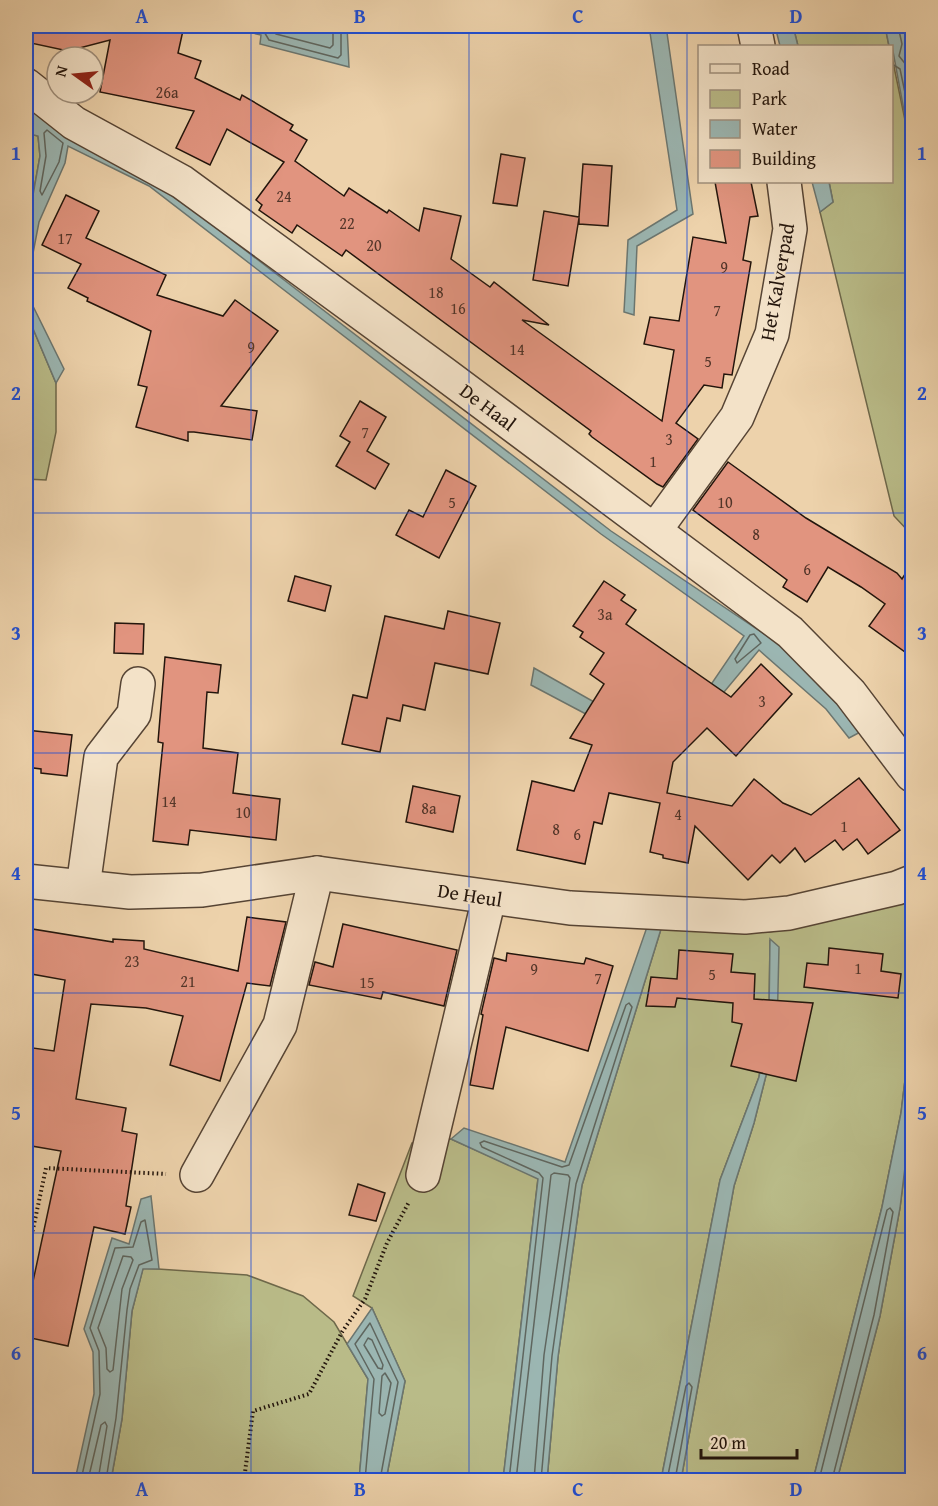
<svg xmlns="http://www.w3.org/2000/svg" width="938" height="1506" font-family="'Gentium Book Plus',serif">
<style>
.green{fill:#b9bb88;stroke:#6e684a;stroke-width:1.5}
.water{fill:#9bb6b2;stroke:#6b7670;stroke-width:1.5}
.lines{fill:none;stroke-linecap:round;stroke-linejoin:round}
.shore{stroke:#5f665f;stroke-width:1.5}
.building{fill:#e1947f;stroke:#23150c;stroke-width:1.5}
.minor-casing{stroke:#564434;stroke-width:36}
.path{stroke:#23150c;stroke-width:4;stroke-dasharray:1.5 3;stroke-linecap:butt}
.minor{stroke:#f3e2c8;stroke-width:33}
.grid{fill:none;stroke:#1d4ed8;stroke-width:1.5;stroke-opacity:0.55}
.labels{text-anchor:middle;stroke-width:4.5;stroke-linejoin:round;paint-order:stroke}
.number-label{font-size:16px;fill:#523529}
.street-label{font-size:20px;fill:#23150c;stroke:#f3e2c8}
.neatline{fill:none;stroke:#1d4ed8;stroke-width:2}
.grid-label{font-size:20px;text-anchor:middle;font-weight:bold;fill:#1d4ed8}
</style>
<rect width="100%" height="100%" fill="#edd2ab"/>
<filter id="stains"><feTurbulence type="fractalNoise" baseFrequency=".00333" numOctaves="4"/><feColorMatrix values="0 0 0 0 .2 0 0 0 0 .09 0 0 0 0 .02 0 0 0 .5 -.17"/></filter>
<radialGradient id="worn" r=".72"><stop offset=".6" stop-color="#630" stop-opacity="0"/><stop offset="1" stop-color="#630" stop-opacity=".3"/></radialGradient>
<!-- green -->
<g class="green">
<path d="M 793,26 L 885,26 L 889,46 L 798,46 Z"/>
<path d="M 892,57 L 912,154 L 912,535 L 894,516 L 820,212 L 833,202 L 829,182 L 892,182 Z"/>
<path d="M 26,133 L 38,136 L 40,156 L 26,234 Z"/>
<path d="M 26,312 L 56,383 L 56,432 L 46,480 L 26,479 Z"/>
<path d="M 908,900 L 912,909 L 912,1022 L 901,1113 L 882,1207 L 813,1480 L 681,1480 L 734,1186 L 754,1123 L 777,1032 L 770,940 L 769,1014 L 759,1077 L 720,1180 L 661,1480 L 547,1480 L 558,1357 L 582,1185 L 661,929 L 770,932 Z"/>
<path d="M 912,1110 L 912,1480 L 837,1480 L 880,1316 L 900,1208 Z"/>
<path d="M 451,1139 L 538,1178 L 503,1480 L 386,1480 L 405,1381 L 372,1308 L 353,1296 L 412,1143 Z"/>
<path d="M 143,1268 L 247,1275 L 303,1296 L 334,1322 L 368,1379 L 359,1480 L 111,1480 L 122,1419 L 132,1311 Z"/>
</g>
<!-- water -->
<g class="water">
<path d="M 222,26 L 347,26 L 349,67 L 260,44 L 261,35 Z"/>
<path d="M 649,26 L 666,26 L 693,214 L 637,246 L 634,315 L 624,312 L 628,240 L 677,210 Z"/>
<path d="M 775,26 L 793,26 L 798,46 L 780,46 Z"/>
<path d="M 885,26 L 912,26 L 912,154 L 892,46 L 889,46 Z"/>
<path d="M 26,107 L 71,140 L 135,170 L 202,217 L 611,531 L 779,644 L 866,729 L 849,738 L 826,709 L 759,650 L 669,758 L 531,685 L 534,668 L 670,745 L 744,636 L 601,534 L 149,186 L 68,146 L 65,163 L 39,222 L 26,290 L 26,234 L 40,156 L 38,136 L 26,133 Z"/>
<path d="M 812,182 L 829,182 L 833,202 L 820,212 Z"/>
<path d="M 26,292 L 64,369 L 56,383 L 26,312 Z"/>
<path d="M 647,927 L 661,929 L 582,1185 L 558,1357 L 547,1480 L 503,1480 L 538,1179 L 451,1139 L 464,1128 L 565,1162 Z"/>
<path d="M 770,939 L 779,947 L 777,1032 L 754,1123 L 734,1186 L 681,1480 L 661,1480 L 720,1180 L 759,1077 L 769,1014 Z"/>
<path d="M 912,1022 L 912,1110 L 900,1208 L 880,1316 L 837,1480 L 813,1480 L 882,1207 L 901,1113 Z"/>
<path d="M 151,1196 L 159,1269 L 143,1269 L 132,1311 L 122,1419 L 111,1480 L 75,1480 L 94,1394 L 93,1352 L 84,1329 L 112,1238 L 129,1244 L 141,1199 Z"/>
<path d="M 372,1308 L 405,1381 L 386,1480 L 359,1480 L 368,1379 L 347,1344 Z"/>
</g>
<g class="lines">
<!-- shore -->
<g class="shore">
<path d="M 248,26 L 263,30 L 269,40 L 338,58 L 341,55 L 341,26"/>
<path d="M 270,26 L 276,34 L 330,48 L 333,45 L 333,26"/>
<path d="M 898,26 L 902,44 L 899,56 L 907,66 L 912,90"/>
<path d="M 892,64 L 900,69 L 912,126"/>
<path d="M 47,130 L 63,143 L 59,162 L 42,195 L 40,191 L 46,156 L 44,133 Z"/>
<path d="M 754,634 L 761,643 L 737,663 L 735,659 L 750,635 Z"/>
<path d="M 912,1069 L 905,1121 L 912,1124"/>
<path d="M 123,1256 L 131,1257 L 133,1260 L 122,1289 L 113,1370 L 110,1372 L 107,1369 L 106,1348 L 98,1328 Z"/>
<path d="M 368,1338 L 372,1340 L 383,1365 L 382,1369 L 378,1368 L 364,1345 Z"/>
<path d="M 385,1373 L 391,1383 L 385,1414 L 382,1416 L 379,1413 L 382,1376 Z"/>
<path d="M 81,1480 L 100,1394 L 99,1351 L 90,1328 L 115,1248 L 133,1247 L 141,1222 L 145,1220 L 152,1260 L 139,1265 L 130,1289 L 127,1310 L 116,1418 L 106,1480"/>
<path d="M 88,1480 L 101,1425 L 105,1422 L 107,1426 L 98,1480"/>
<path d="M 365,1480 L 374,1379 L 355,1344 L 370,1323 L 398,1382 L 380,1480"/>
<path d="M 509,1480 L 543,1178 L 539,1173 L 482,1147 L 480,1143 L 484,1141 L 562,1167 L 569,1165 L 626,1005 L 629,1003 L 632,1007 L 576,1184 L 552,1356 L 541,1480"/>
<path d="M 516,1480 L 551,1175 L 554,1173 L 568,1175 L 570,1178 L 544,1355 L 534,1480"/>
<path d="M 667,1480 L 686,1386 L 689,1383 L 692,1387 L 675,1480"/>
<path d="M 819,1480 L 887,1210 L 890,1208 L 893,1212 L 874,1315 L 832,1480"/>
</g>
</g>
<!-- building -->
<g class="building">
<path d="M 26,26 L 184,26 L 178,53 L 201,61 L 195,78 L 240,100 L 242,95 L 293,125 L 290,130 L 307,140 L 295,161 L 344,196 L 349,188 L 387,213 L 389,210 L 419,231 L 424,208 L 461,216 L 451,259 L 490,287 L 494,282 L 549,325 L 522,320 L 662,421 L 674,350 L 644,344 L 650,317 L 679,321 L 693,237 L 726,243 L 715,182 L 751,182 L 758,216 L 750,217 L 743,260 L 751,262 L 732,375 L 724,374 L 722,388 L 704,385 L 676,423 L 698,439 L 663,487 L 657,484 L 592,437 L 589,434 L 591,431 L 346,250 L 342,256 L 297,225 L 292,233 L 259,210 L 262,205 L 256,200 L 284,162 L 227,129 L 210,165 L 176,148 L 194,111 L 100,92 L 110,40 L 68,51 L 26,42 Z"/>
<path d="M 501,154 L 525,158 L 517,206 L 493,203 Z"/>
<path d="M 583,164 L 612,166 L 608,226 L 579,224 L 579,218 L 568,286 L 533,280 L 544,211 L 579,217 Z"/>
<path d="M 66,195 L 99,211 L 86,238 L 166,275 L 157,295 L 223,316 L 235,300 L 278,331 L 221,406 L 257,411 L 252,440 L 194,432 L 188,432 L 188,441 L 136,427 L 147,387 L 138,385 L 151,331 L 87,301 L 88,298 L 68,288 L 81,264 L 42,245 Z"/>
<path d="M 360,401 L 386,417 L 367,451 L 389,464 L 375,489 L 336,466 L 350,442 L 340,436 Z"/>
<path d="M 728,462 L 806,518 L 897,573 L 902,579 L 912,563 L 912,657 L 869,626 L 885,604 L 861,587 L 828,567 L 807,602 L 783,587 L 787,580 L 693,510 Z"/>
<path d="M 446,470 L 476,486 L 439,558 L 396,535 L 409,510 L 423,517 Z"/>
<path d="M 295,576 L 331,586 L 325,611 L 288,601 Z"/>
<path d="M 604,581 L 625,595 L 621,600 L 636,610 L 626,624 L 731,697 L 761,664 L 792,694 L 736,756 L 707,728 L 673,762 L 667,793 L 732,806 L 754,779 L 783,803 L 811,815 L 859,778 L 900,830 L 868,854 L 857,839 L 843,850 L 835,840 L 805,862 L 795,848 L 780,863 L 772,855 L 748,880 L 695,826 L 688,863 L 663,858 L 663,855 L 650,852 L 660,803 L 609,793 L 602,824 L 594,822 L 585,864 L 517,850 L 532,781 L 574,791 L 592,745 L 570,738 L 604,684 L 590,674 L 604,653 L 580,637 L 583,632 L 573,626 Z"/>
<path d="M 448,611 L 500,623 L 488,674 L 435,663 L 425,710 L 403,705 L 400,721 L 387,718 L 380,752 L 342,744 L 353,695 L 367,698 L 385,616 L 444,629 Z"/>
<path d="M 115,623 L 144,624 L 143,654 L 114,653 Z"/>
<path d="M 165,657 L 221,665 L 218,693 L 207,692 L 203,748 L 238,753 L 233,793 L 280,799 L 276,840 L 190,830 L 188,845 L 153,841 L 163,743 L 158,742 Z"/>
<path d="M 26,730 L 72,735 L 67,776 L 41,773 L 41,769 L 26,767 Z"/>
<path d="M 413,786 L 460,796 L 453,832 L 406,822 Z"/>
<path d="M 247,917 L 286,922 L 270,986 L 247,983 L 220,1081 L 170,1065 L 183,1016 L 146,1008 L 91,1004 L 76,1099 L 126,1108 L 122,1131 L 137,1134 L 126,1206 L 131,1207 L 125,1234 L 94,1227 L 68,1346 L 26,1337 L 26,1314 L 61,1151 L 26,1145 L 26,1047 L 54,1051 L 65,980 L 26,973 L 26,928 L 113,942 L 113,939 L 144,941 L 144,949 L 238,971 Z"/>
<path d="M 343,924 L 457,950 L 444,1006 L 383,992 L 381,999 L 309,985 L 315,962 L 333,967 Z"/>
<path d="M 829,948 L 883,954 L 881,971 L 901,974 L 898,998 L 804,987 L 807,963 L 828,965 Z"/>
<path d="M 679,950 L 733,954 L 731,972 L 755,974 L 754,999 L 813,1003 L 796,1081 L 731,1066 L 742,1024 L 732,1022 L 733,1003 L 677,998 L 675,1007 L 646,1006 L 651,977 L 677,979 Z"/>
<path d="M 507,953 L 584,964 L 586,958 L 613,966 L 588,1051 L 506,1027 L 493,1089 L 470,1085 L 483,1015 L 481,1014 L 494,958 L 506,961 Z"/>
<path d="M 358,1184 L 385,1193 L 376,1221 L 349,1215 Z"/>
</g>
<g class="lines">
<defs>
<g id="minor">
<path d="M 754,26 L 758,46"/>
<path d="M 26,85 L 74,123 L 182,182 L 443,373 L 790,632 L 850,693 L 912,775"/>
<path d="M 655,530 L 737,417 L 772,334 L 790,229 L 784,182"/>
<path d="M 26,881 L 130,892 L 202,890 L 317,873 L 570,908 L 745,917 L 789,913 L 897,888 L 912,882"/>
<path d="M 83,887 L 101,757 L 134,714 L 138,684"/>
<path d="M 197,1175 L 280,1025 L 317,873"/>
<path d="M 423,1175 L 489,898"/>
</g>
</defs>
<!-- minor casing -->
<use href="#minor" class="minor-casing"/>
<!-- path -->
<g class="path">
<path d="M 26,1262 L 46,1168 L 166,1174"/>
<path d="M 244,1480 L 253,1411 L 309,1394 L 342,1332 L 365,1299 L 387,1243 L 409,1202"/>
</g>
<!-- minor -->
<use href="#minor" class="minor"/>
</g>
<!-- grid -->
<path class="grid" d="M 251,26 L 251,1480M 469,26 L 469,1480M 687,26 L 687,1480M 26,273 L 912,273M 26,513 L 912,513M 26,753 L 912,753M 26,993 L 912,993M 26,1233 L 912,1233"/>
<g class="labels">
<!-- number labels -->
<g class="number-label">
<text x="167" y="98">26a</text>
<text x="284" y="202">24</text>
<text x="347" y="229">22</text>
<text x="65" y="244">17</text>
<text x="374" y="251">20</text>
<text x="724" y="273">9</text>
<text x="436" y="298">18</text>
<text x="458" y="314">16</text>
<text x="717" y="316">7</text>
<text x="251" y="353">9</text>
<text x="517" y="355">14</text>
<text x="708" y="367">5</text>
<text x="365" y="438">7</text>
<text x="669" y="445">3</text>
<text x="653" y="467">1</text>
<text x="452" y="508">5</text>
<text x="725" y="508">10</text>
<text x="756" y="540">8</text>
<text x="807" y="575">6</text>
<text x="605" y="620">3a</text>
<text x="762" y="707">3</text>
<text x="169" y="807">14</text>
<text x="429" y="814">8a</text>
<text x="243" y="818">10</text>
<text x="678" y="820">4</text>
<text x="844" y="832">1</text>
<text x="556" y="835">8</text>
<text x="577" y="840">6</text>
<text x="132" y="967">23</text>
<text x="858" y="974">1</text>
<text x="534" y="975">9</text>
<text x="712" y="980">5</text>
<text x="598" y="984">7</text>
<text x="188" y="987">21</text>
<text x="367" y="988">15</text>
</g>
<!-- street labels -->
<g class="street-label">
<text transform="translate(777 282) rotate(-80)" y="7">Het Kalverpad</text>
<text transform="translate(488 407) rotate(37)" y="7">De Haal</text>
<text transform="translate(470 895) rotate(9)" y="7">De Heul</text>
</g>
</g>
<!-- margin -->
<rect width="938" height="1506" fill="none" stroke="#edd2ab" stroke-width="66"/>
<!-- legend -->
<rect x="698" y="45" width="195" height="138" fill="#f3e2c8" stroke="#a0907d" stroke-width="1.5"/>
<rect x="710" y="64" width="30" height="9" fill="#f3e2c8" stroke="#a0907d" stroke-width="1.5"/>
<text x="752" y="75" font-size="18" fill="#23150c">Road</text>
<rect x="710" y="90" width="30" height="18" fill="#b9bb88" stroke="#a0907d" stroke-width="1.5"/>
<text x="752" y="105" font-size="18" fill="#23150c">Park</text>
<rect x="710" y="120" width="30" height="18" fill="#9bb6b2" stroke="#a0907d" stroke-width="1.5"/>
<text x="752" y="135" font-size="18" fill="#23150c">Water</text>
<rect x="710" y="150" width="30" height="18" fill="#e1947f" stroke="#a0907d" stroke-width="1.5"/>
<text x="752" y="165" font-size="18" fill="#23150c">Building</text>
<!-- north arrow -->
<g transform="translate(75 75) rotate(285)"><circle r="28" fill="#f3e2c8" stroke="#a0907d" stroke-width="1.5"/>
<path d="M0-4.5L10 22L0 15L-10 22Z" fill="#8f2418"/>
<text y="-9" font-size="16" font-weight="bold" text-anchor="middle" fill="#23150c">N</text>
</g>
<!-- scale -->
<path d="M701 1449v9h96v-9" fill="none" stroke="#23150c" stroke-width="3"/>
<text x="710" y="1449" font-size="18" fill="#23150c" stroke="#f3e2c8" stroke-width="4.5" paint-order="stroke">20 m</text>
<rect x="33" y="33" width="872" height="1440" class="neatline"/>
<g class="grid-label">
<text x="142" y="23">A</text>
<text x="360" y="23">B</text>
<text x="578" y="23">C</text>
<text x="796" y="23">D</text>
<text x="16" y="160">1</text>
<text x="922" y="160">1</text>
<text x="16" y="400">2</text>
<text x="922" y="400">2</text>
<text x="16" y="640">3</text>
<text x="922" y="640">3</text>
<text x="16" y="880">4</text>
<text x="922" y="880">4</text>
<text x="16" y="1120">5</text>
<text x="922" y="1120">5</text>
<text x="16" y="1360">6</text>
<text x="922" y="1360">6</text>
<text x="142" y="1496">A</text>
<text x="360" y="1496">B</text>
<text x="578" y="1496">C</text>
<text x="796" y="1496">D</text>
</g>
<rect width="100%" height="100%" filter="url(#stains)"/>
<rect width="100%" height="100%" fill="url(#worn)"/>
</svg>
